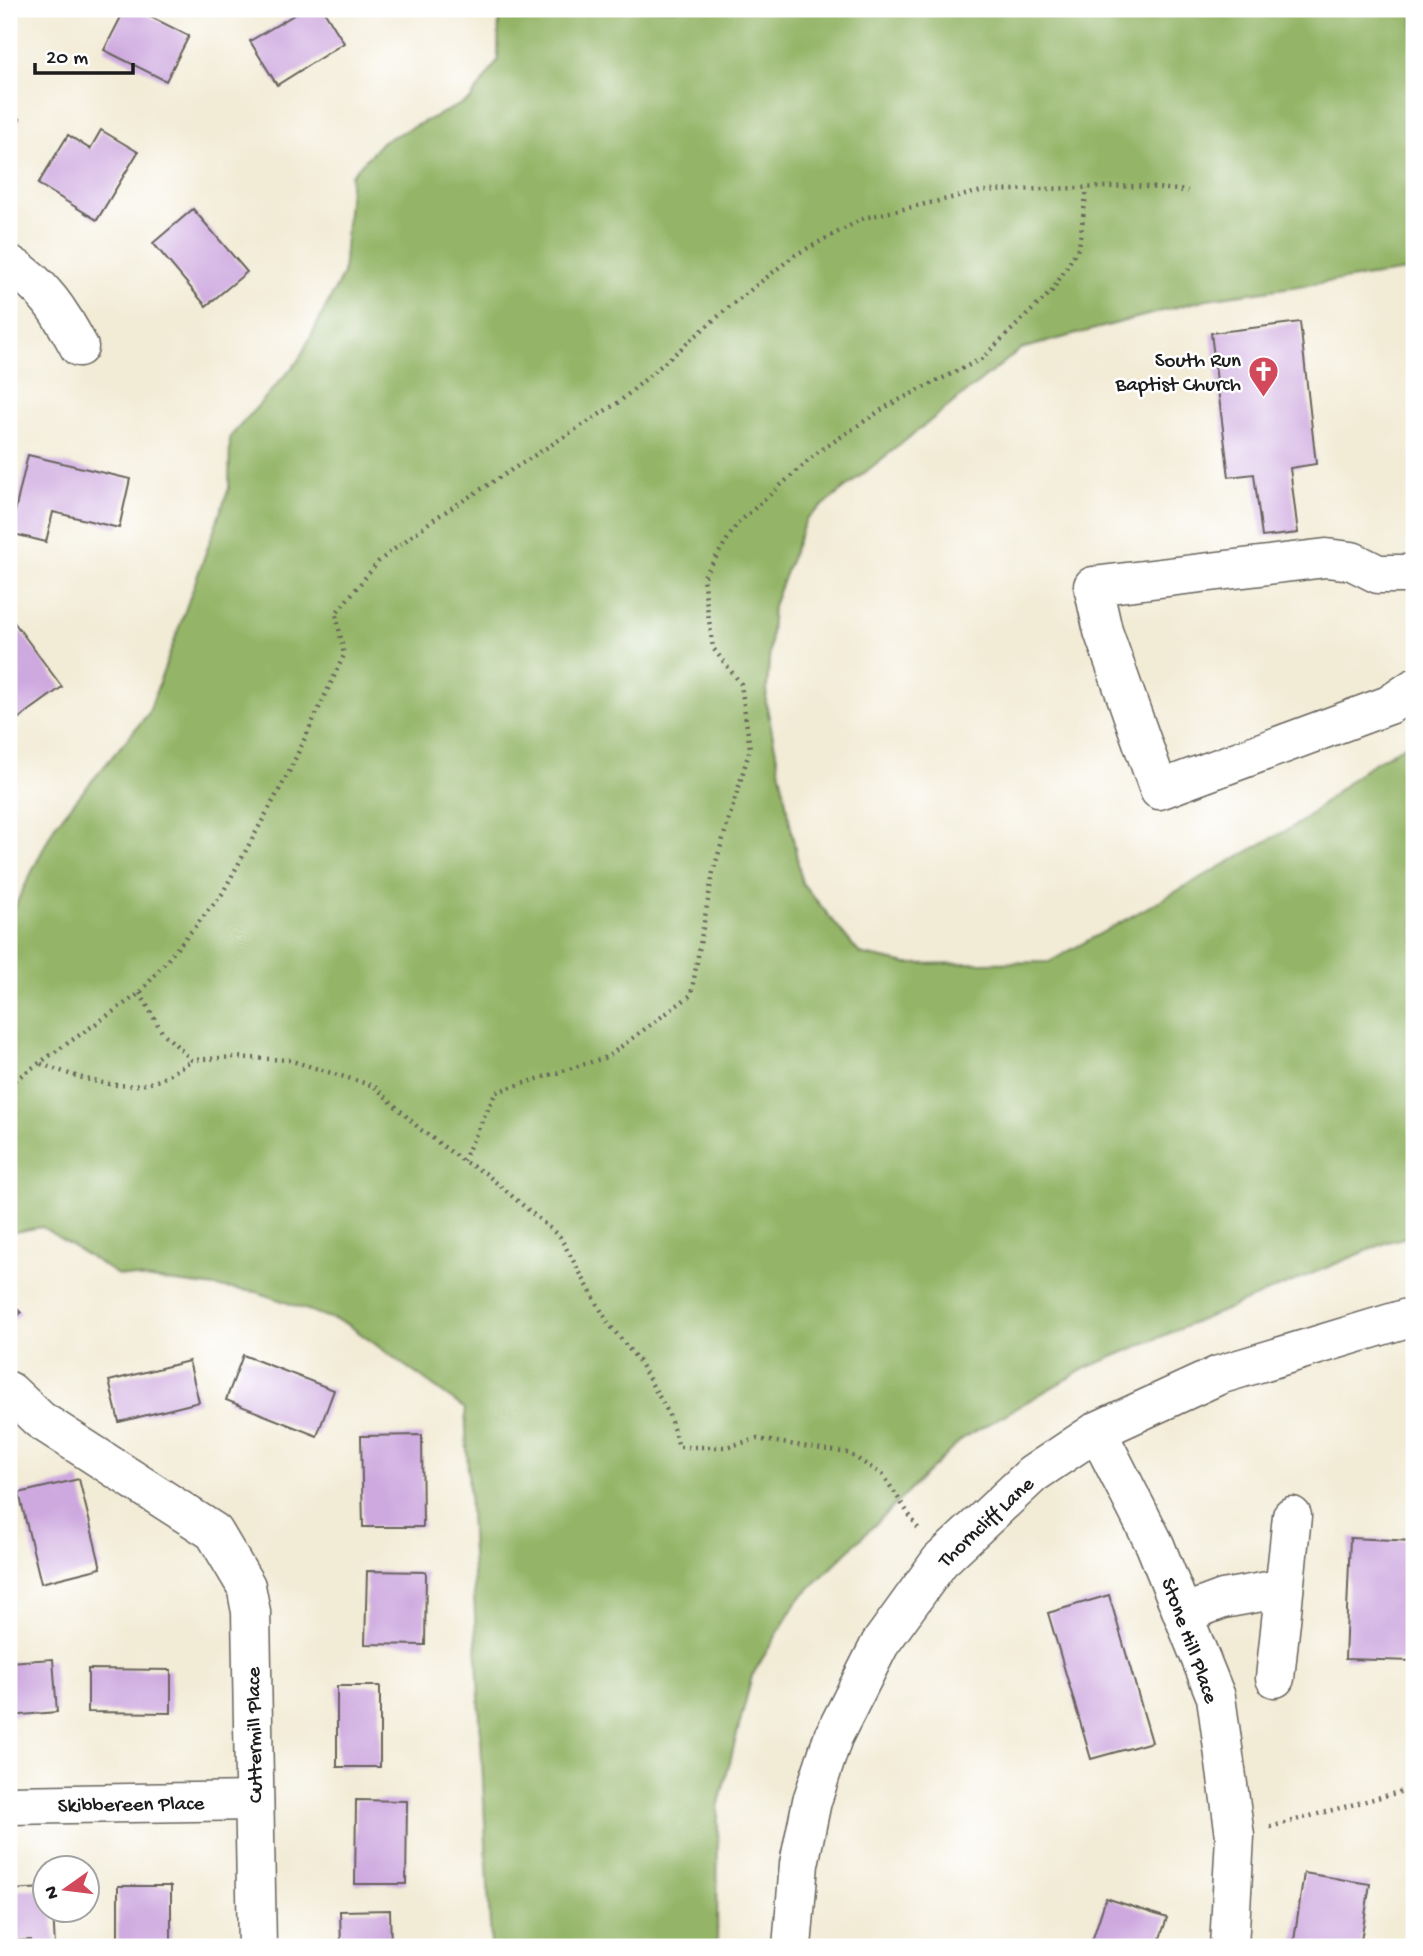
<svg xmlns="http://www.w3.org/2000/svg" width="1423" height="1956" font-family="'Gochi Hand',sans-serif">
<style>
.forest{fill:#94b568;stroke:#586842;stroke-width:2}
.building{fill:#cea9df}
.lines{fill:none;stroke-linecap:round;stroke-linejoin:round}
.minor-casing{stroke:#67645d;stroke-width:41}
.path{stroke:#67645d;stroke-width:4.5;stroke-dasharray:2 5;stroke-linecap:butt}
.minor{stroke:#fff;stroke-width:38}
.labels{text-anchor:middle;stroke-width:5;stroke-linejoin:round;paint-order:stroke}
.poi-label{font-size:21px;fill:#1c1c1c;stroke:#fff;text-anchor:end}
.street-label{font-size:21px;fill:#1c1c1c;stroke:#fff}
</style>
<rect width="100%" height="100%" fill="#fff"/>
<filter id="ink" filterUnits="userSpaceOnUse"><feTurbulence type="fractalNoise" baseFrequency=".0143" numOctaves="2"/><feDisplacementMap in="SourceGraphic" scale="14" xChannelSelector="R" yChannelSelector="G"/><feConvolveMatrix kernelMatrix="1 2 1 2 8 2 1 2 1" color-interpolation-filters="sRGB"/></filter>
<filter id="wash" filterUnits="userSpaceOnUse"><feTurbulence type="fractalNoise" baseFrequency=".00686" numOctaves="4" result="noise"/><feDisplacementMap in="SourceGraphic" scale="28" xChannelSelector="R" yChannelSelector="G"/><feGaussianBlur stdDeviation="1.57" result="paint"/><feColorMatrix in="noise" values="0 0 0 0 0 0 0 0 0 0 0 0 0 0 0 0 0 1.4 0 .05"/><feComposite in="paint" operator="in"/></filter>
<g filter="url(#wash)">
<rect width="100%" height="100%" fill="#f2ebd5"/>
<!-- forest -->
<path class="forest" d="M 499,9 L 1414,9 L 1414,270 L 1207,299 L 1021,349 L 806,519 L 773,606 L 766,702 L 802,883 L 860,954 L 907,964 L 1049,962 L 1301,822 L 1364,769 L 1414,740 L 1414,1235 L 1388,1242 L 1086,1368 L 962,1439 L 797,1601 L 752,1676 L 718,1808 L 717,1947 L 491,1947 L 465,1409 L 347,1324 L 257,1292 L 118,1275 L 42,1227 L 9,1233 L 9,918 L 55,825 L 148,714 L 229,488 L 230,437 L 298,361 L 343,274 L 351,175 L 383,141 L 470,100 L 498,60 Z"/>
<g id="blocks">
<!-- building -->
<g class="building">
<path d="M 125,9 L 135,9 L 189,36 L 166,81 L 104,50 Z"/>
<path d="M 304,9 L 323,9 L 344,43 L 277,85 L 250,41 Z"/>
<path d="M 9,111 L 20,119 L 9,135 Z"/>
<path d="M 101,130 L 138,152 L 97,220 L 38,184 L 68,135 L 90,149 Z"/>
<path d="M 193,209 L 247,272 L 206,306 L 153,243 Z"/>
<path d="M 1300,322 L 1316,464 L 1290,468 L 1298,533 L 1262,537 L 1254,474 L 1229,477 L 1211,333 Z"/>
<path d="M 28,455 L 130,479 L 119,528 L 53,512 L 46,542 L 10,533 Z"/>
<path d="M 11,618 L 62,687 L 19,718 L 9,704 Z"/>
<path d="M 9,1300 L 21,1313 L 9,1323 Z"/>
<path d="M 243,1355 L 334,1390 L 317,1436 L 226,1400 Z"/>
<path d="M 189,1361 L 199,1402 L 119,1422 L 109,1381 Z"/>
<path d="M 422,1435 L 423,1527 L 363,1527 L 361,1436 Z"/>
<path d="M 79,1479 L 101,1568 L 41,1583 L 19,1493 Z"/>
<path d="M 1350,1538 L 1414,1541 L 1414,1661 L 1345,1659 Z"/>
<path d="M 367,1571 L 426,1572 L 425,1645 L 365,1644 Z"/>
<path d="M 1109,1595 L 1152,1742 L 1091,1759 L 1048,1613 Z"/>
<path d="M 53,1659 L 57,1712 L 9,1716 L 9,1662 Z"/>
<path d="M 88,1669 L 171,1670 L 171,1713 L 88,1712 Z"/>
<rect x="337" y="1686" width="43" height="81"/>
<path d="M 356,1800 L 407,1801 L 406,1884 L 355,1884 Z"/>
<path d="M 1304,1873 L 1370,1884 L 1360,1947 L 1293,1947 Z"/>
<rect x="118" y="1886" width="53" height="61"/>
<path d="M 46,1888 L 46,1910 L 53,1910 L 55,1947 L 32,1947 L 31,1940 L 13,1941 L 14,1947 L 9,1947 L 9,1890 Z"/>
<path d="M 1106,1898 L 1167,1918 L 1157,1947 L 1090,1947 Z"/>
<path d="M 390,1910 L 391,1947 L 341,1947 L 340,1911 Z"/>
</g>
</g>
</g>
<g filter="url(#ink)">
<use href="#blocks" fill-opacity="0" stroke="#67645d" stroke-width="2"/>
<g class="lines">
<defs>
<g id="minor">
<path d="M 9,264 C 43,284 61,313 79,347"/>
<path d="M 1414,574 L 1378,574 L 1352,561 L 1326,558 L 1093,586 L 1103,631 L 1159,790 L 1389,705 L 1414,688"/>
<path d="M 9,1391 L 40,1420 L 214,1532 L 246,1586 L 251,1612 L 257,1947"/>
<path d="M 1097,1431 L 1155,1545 L 1216,1697 L 1235,1836 L 1229,1947"/>
<path d="M 1183,1614 L 1223,1599 L 1284,1588"/>
<path d="M 1275,1678 L 1292,1516"/>
<path d="M 9,1805 L 254,1801"/>
<path d="M 792,1947 L 799,1864 L 812,1801 L 833,1737 L 880,1644 L 940,1561 L 1033,1474 L 1097,1431 L 1219,1375 L 1414,1316"/>
</g>
</defs>
<!-- minor casing -->
<use href="#minor" class="minor-casing"/>
<!-- path -->
<g class="path">
<path d="M 140,993 L 162,1032 L 192,1060 L 234,1057 L 289,1060 L 374,1086 L 420,1129 L 463,1161 L 485,1173 L 560,1237 L 608,1323 L 638,1360 L 668,1412 L 679,1447 L 726,1447 L 757,1439 L 848,1453 L 883,1475 L 920,1531"/>
<path d="M 41,1064 C 75,1076 122,1095 159,1080 C 170,1075 181,1067 192,1060"/>
<path d="M 9,1084 L 140,993 L 222,894 L 289,772 L 344,655 L 336,613 L 379,561 L 434,519 L 619,402 L 729,307 L 795,255 L 864,218 L 982,191 L 1136,186 L 1188,191"/>
<path d="M 463,1161 L 496,1092 L 607,1057 L 691,995 L 713,872 L 750,749 L 741,684 L 713,648 L 703,578 L 737,524 L 818,452 L 889,405 L 981,359 L 1052,291 L 1079,247 L 1087,188"/>
<path d="M 1270,1827 L 1414,1788"/>
</g>
<!-- minor -->
<use href="#minor" class="minor"/>
</g>
</g>
<!-- icons -->
<defs>
<symbol id="church-pin" viewBox="-11 -11 22 30"><path d="M0 17L-7.5 6A9.5 9.5 0 1 1 7.5 6Z" fill="#d1495b" stroke="#fff"/><path d="M-1.2-6h2.4v3.5h3.3v2.4h-3.3V6h-2.4V-.1h-3.3v-2.4h3.3Z" fill="#fff"/></symbol>
</defs>
<g fill-rule="evenodd">
<use href="#church-pin" x="1246" y="354" width="35" height="47"/>
</g>
<g class="labels">
<!-- poi labels -->
<g class="poi-label">
<text x="1241" y="366">South Run<tspan x="1241" dy="24">Baptist Church</tspan></text>
</g>
<!-- street labels -->
<g class="street-label">
<text transform="translate(985 1521) rotate(-43)" y="7">Thorncliff Lane</text>
<text transform="translate(1191 1640) rotate(70)" y="7">Stone Hill Place</text>
<text transform="translate(253 1735) rotate(-91)" y="7">Cuttermill Place</text>
<text transform="translate(131 1803) rotate(-1)" y="7">Skibbereen Place</text>
</g>
</g>
<!-- margin -->
<rect width="1423" height="1956" fill="none" stroke="#fff" stroke-width="35"/>
<!-- north arrow -->
<g transform="translate(66 1889) rotate(256)"><circle r="33" fill="#ffffff" stroke="#a4a4a4" stroke-width="2"/>
<path d="M0-5L12 26L0 18L-12 26Z" fill="#d1495b"/>
<text y="-10" font-size="19" font-weight="bold" text-anchor="middle" fill="#1c1c1c">N</text>
</g>
<!-- scale -->
<path d="M35 63v10h98v-10" fill="none" stroke="#1c1c1c" stroke-width="3.5"/>
<text x="46" y="63" font-size="21" fill="#1c1c1c" stroke="#ffffff" stroke-width="5" paint-order="stroke">20 m</text>
</svg>
